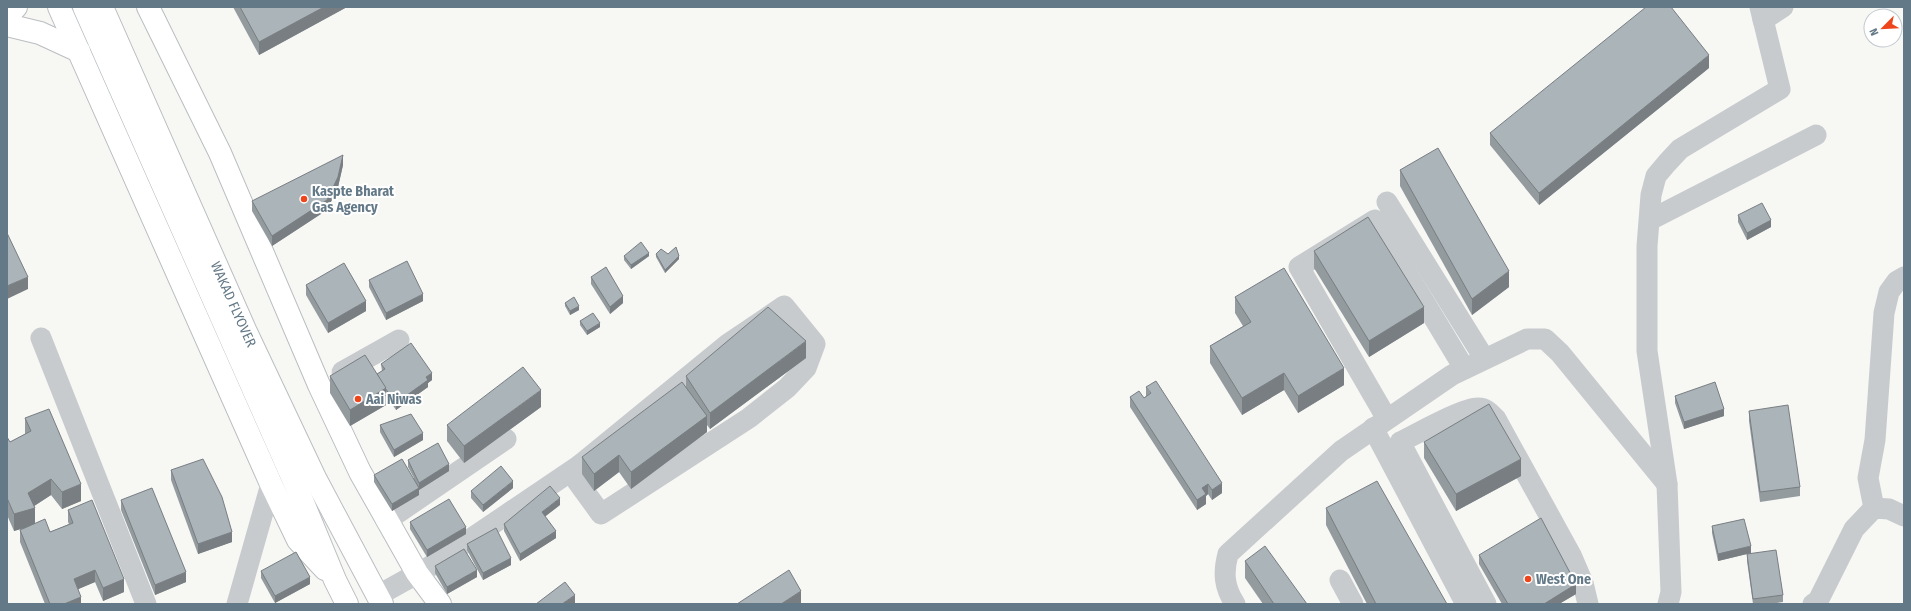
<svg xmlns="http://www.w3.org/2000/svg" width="1911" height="611" font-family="'Fira Sans Condensed',sans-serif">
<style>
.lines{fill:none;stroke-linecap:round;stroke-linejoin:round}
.major-casing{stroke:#babec2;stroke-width:24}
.minor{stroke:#c7cbce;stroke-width:21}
.major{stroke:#fff;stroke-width:22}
.wall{fill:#939b9f}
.shaded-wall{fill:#787e82}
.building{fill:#abb4b9;stroke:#787e82}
.poi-dot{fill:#ef451c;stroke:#fff;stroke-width:1.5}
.labels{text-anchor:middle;stroke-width:4;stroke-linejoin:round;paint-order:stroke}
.poi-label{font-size:14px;font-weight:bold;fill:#647987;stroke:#fff;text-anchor:start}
.street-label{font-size:14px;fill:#647987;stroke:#fff}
</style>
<rect width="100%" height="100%" fill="#f7f7f4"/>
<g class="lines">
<defs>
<g id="major">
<path d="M 59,7 L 271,484 L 298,540 L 325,569"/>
<path d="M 84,7 L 297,488 L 335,580 L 347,604"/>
<path id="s1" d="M 102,7 L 246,332 L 315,478 L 382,604"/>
<path d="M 148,7 L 220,153 L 319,385 L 360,472 L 417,573 L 440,604"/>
<path d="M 7,16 L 16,7"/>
<path d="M 7,25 L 40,33 L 79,51"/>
</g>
</defs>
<!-- major casing -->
<use href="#major" class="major-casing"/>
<!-- minor -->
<g class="minor">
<path d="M 1763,20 L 1783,7"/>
<path d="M 1387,202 L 1484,358"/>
<path d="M 1650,220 L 1816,135"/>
<path d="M 784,306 L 815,344 L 806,368 L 787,388 L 749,418 L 601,514 L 577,481 L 580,465 L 728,344 Z"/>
<path d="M 41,338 L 146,604"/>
<path d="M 342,372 L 399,340"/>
<path d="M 1387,419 L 1299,267 L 1375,220 L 1464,368"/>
<path d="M 1373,428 L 1466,604"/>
<path d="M 1874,508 L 1868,478 L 1875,440 L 1884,313 L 1889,292 L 1897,281 L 1904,277"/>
<path d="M 386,521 L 506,439"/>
<path d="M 1340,580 L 1353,604"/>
<path d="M 377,596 L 429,567 L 580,465"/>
<path d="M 237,604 L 271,484"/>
<path d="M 1235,604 C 1224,587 1223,573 1228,554 L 1341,451 L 1452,375 L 1527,339 L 1545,339 L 1560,353 L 1667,484"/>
<path d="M 1486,604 L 1400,442 C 1417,434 1462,408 1478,408 C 1487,408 1491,414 1496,419 L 1571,555 L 1583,583 L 1588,604"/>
<path d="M 1668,604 L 1671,592 L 1667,484 L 1647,351 L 1647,246 L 1651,195 L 1656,176 L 1667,163 L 1680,149 L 1780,89 L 1760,7"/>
<path d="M 1813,604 L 1818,601 L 1854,529 L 1874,508 L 1889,509 L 1904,516"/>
</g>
<!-- major -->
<use href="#major" class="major"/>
</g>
<!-- wall -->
<g class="wall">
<path d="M 233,7 L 347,7 L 259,55 Z"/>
<path d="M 1709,68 L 1539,205 L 1490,145 L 1490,133 Z"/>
<path d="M 343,165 L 338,187 L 327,210 L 272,246 L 252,211 L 252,201 Z"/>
<path d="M 1400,170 L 1509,287 L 1472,315 L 1400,186 Z"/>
<path d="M 1738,215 L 1771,227 L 1747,240 L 1738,222 Z"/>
<path d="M 1314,251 L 1424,323 L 1369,357 L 1314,268 Z"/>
<path d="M 656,254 L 668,254 L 679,259 L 665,273 L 656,257 Z"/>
<path d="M 624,256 L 649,256 L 631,269 L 624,260 Z"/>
<path d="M 591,277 L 623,303 L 610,314 L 591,284 Z"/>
<path d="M 369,280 L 423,301 L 386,320 L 369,287 Z"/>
<path d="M 306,285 L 366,311 L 328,333 L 306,295 Z"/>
<path d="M 1235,297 L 1344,385 L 1298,413 L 1284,390 L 1242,415 L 1210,363 L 1210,346 L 1243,326 L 1235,313 Z"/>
<path d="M 565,303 L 579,310 L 570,315 L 565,306 Z"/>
<path d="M 580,321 L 600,327 L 587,335 L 580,325 Z"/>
<path d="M 806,358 L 710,429 L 707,425 L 707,432 L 631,489 L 619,472 L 594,491 L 582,474 L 582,457 L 686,387 L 686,376 Z"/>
<path d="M 381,364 L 432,380 L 428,383 L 428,387 L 396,410 L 386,395 L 386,405 L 350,426 L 330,393 L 330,376 L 377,374 L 382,371 Z"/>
<path d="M 1146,387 L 1222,493 L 1212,500 L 1208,494 L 1206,496 L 1206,504 L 1197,510 L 1130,407 L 1130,397 L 1144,398 L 1146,396 Z"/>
<path d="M 1675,396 L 1724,416 L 1684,429 L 1675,403 Z"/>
<path d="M 541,407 L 464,463 L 447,441 L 447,425 Z"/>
<path d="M 1749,411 L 1800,487 L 1800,496 L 1760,502 L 1749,421 Z"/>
<path d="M 25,418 L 81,501 L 62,509 L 51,495 L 34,506 L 35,523 L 50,532 L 69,524 L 68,522 L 68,510 L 124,592 L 103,601 L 95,582 L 78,589 L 81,604 L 45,604 L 20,542 L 20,530 L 23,528 L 14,531 L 7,515 L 7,437 L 10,442 L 25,434 Z"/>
<path d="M 380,425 L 423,440 L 394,457 L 380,432 Z"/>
<path d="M 1424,442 L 1521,476 L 1456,511 L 1424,458 Z"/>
<path d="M 408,460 L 449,471 L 419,490 L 419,495 L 392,511 L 374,482 L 374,475 L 414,478 L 408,467 Z"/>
<path d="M 171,470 L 232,542 L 198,554 L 171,480 Z"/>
<path d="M 513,488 L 483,512 L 471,498 L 471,491 Z"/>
<path d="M 121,500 L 186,582 L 155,595 L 121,510 Z"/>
<path d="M 560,505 L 545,516 L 556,538 L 520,561 L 504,531 L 504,524 Z"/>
<path d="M 1326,508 L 1447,604 L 1367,604 L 1326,525 Z"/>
<path d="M 410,522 L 466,534 L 427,557 L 410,529 Z"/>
<path d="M 1712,526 L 1751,553 L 1783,595 L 1783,602 L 1770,604 L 1753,604 L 1747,561 L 1747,554 L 1718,561 L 1712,533 Z"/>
<path d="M 467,544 L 511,565 L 483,580 L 467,550 Z"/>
<path d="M 1479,555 L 1576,594 L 1559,604 L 1502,604 L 1479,564 Z"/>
<path d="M 1245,561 L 1307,604 L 1263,604 L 1245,578 Z"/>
<path d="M 435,566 L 477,577 L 447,594 L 435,573 Z"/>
<path d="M 261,571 L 310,584 L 275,603 L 261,578 Z"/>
</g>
<!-- shaded-wall -->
<g class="shaded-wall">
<path d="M 324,7 L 347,7 L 259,55 L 259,42 Z"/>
<path d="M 1709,55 L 1709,68 L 1539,205 L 1539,193 Z"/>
<path d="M 343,155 L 343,165 L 338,187 L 327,210 L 272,246 L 272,236 Z"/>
<path d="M 1771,220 L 1771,227 L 1747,240 L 1747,233 Z"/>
<path d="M 649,253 L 649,256 L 631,269 L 631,265 Z"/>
<path d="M 679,256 L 679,259 L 665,273 L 665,270 Z"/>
<path d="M 1509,271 L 1509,287 L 1472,315 L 1472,299 Z"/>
<path d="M 28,277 L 28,289 L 7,299 L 7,286 Z"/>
<path d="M 423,294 L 423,301 L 386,320 L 386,313 Z"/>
<path d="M 623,296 L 623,303 L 610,314 L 610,307 Z"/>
<path d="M 366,301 L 366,311 L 328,333 L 328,323 Z"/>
<path d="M 579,306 L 579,310 L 570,315 L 570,311 Z"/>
<path d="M 1424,307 L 1424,323 L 1369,357 L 1369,341 Z"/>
<path d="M 600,323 L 600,327 L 587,335 L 587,331 Z"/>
<path d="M 806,341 L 806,358 L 710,429 L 710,413 Z"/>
<path d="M 1344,368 L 1344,385 L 1298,413 L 1298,396 Z"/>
<path d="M 432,373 L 432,380 L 428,383 L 428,387 L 396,410 L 396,403 L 426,377 Z"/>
<path d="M 1284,373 L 1284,390 L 1242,415 L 1242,398 Z"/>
<path d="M 386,388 L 386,405 L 350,426 L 350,410 Z"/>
<path d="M 541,390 L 541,407 L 464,463 L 464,446 Z"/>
<path d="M 1724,409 L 1724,416 L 1684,429 L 1684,422 Z"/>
<path d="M 707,416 L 707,432 L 631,489 L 631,472 Z"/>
<path d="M 423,433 L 423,440 L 394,457 L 394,450 Z"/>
<path d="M 619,455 L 619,472 L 594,491 L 594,474 Z"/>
<path d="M 1521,459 L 1521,476 L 1456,511 L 1456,494 Z"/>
<path d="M 449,464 L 449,471 L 419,490 L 419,483 Z"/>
<path d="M 51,479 L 51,495 L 28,510 L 28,493 Z"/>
<path d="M 513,481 L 513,488 L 483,512 L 483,505 Z"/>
<path d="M 1222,483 L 1222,493 L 1212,500 L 1212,490 Z"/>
<path d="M 81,484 L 81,501 L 62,509 L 62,492 Z"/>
<path d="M 1208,484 L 1208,494 L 1206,496 L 1206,504 L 1197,510 L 1197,500 L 1202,488 Z"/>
<path d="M 419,488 L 419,495 L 392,511 L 392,504 Z"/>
<path d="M 560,498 L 560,505 L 542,519 L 542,512 Z"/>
<path d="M 35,508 L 35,525 L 14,531 L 14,514 Z"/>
<path d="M 466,527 L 466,534 L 427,557 L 427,550 Z"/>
<path d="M 556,531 L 556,538 L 520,561 L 520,554 Z"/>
<path d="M 232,532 L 232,542 L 198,554 L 198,544 Z"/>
<path d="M 1751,546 L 1751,553 L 1718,561 L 1718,554 Z"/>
<path d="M 511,558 L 511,565 L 483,580 L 483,573 Z"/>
<path d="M 95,570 L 95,582 L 74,591 L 74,579 Z"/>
<path d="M 477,570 L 477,577 L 447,594 L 447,587 Z"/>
<path d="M 186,572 L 186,582 L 155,595 L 155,585 Z"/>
<path d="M 310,577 L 310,584 L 275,603 L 275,596 Z"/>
<path d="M 124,579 L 124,592 L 103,601 L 103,588 Z"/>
<path d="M 1576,584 L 1576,594 L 1559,604 L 1544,604 Z"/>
<path d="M 801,591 L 801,604 L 781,604 Z"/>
<path d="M 575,595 L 575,604 L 562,604 Z"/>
<path d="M 81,597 L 81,604 L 64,604 Z"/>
</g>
<!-- building -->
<g class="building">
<path d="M 240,7 L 324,7 L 259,42 Z"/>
<path d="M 1646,7 L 1671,7 L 1709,55 L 1539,193 L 1490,133 Z"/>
<path d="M 1438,148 L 1509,271 L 1472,299 L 1400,170 Z"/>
<path d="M 343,155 L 338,177 L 327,200 L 272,236 L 252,201 Z"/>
<path d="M 1762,203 L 1771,220 L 1747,233 L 1738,215 Z"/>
<path d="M 1368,217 L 1424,307 L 1369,341 L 1314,251 Z"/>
<path d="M 7,233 L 28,277 L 7,286 Z"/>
<path d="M 641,242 L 649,253 L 631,265 L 624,256 Z"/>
<path d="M 676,247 L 679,256 L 665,270 L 656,254 L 661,249 L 668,254 Z"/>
<path d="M 407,261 L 423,294 L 386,313 L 369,280 Z"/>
<path d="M 344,263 L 366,301 L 328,323 L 306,285 Z"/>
<path d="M 606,267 L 623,296 L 610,307 L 591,277 Z"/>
<path d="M 1284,268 L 1344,368 L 1298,396 L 1284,373 L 1242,398 L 1210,346 L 1251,322 L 1235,297 Z"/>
<path d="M 574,297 L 579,306 L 570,311 L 565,303 Z"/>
<path d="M 768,307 L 806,341 L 710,413 L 686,376 Z"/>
<path d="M 593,313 L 600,323 L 587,331 L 580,321 Z"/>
<path d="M 411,343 L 432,373 L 426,377 L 428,380 L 396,403 L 385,388 L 377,374 L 385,369 L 381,364 Z"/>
<path d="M 365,355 L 386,388 L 350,410 L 330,376 Z"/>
<path d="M 523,367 L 541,390 L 464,446 L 447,425 Z"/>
<path d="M 1156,381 L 1222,483 L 1212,490 L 1208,484 L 1202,488 L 1206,494 L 1197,500 L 1130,397 L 1139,391 L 1144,398 L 1151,393 L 1146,387 Z"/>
<path d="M 682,382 L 707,416 L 631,472 L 619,455 L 594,474 L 582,457 Z"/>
<path d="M 1715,382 L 1724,409 L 1684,422 L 1675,396 Z"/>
<path d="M 1489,404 L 1521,459 L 1456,494 L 1424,442 Z"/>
<path d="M 1788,405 L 1800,487 L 1760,492 L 1749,411 Z"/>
<path d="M 49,409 L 81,484 L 62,492 L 51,479 L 28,493 L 35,508 L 14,514 L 7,498 L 7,437 L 10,442 L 31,431 L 25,418 Z"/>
<path d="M 411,414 L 423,433 L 394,450 L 380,425 Z"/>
<path d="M 438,443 L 449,464 L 419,483 L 408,460 Z"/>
<path d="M 203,459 L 222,497 L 232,532 L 198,544 L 171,470 Z"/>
<path d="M 402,459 L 419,488 L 392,504 L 374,475 Z"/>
<path d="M 501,466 L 513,481 L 483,505 L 471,491 Z"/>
<path d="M 1377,481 L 1447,604 L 1376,604 L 1326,508 Z"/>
<path d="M 550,486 L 560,498 L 542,512 L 556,531 L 520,554 L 504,524 Z"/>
<path d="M 152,488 L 186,572 L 155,585 L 121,500 Z"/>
<path d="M 449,499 L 466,527 L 427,550 L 410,522 Z"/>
<path d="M 92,500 L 124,579 L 103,588 L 95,570 L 74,579 L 81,597 L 64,604 L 50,604 L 20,530 L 45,519 L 50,532 L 73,523 L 68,510 Z"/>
<path d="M 1541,518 L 1576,584 L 1544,604 L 1508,604 L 1479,555 Z"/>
<path d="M 1744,519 L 1751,546 L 1718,554 L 1712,526 Z"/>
<path d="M 496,528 L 511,558 L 483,573 L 467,544 Z"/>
<path d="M 1265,546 L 1307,604 L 1274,604 L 1245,561 Z"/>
<path d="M 464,549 L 477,570 L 447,587 L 435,566 Z"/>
<path d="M 1776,550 L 1783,595 L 1753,599 L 1747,554 Z"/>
<path d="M 296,552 L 310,577 L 275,596 L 261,571 Z"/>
<path d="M 789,570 L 801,591 L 781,604 L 737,604 Z"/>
<path d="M 565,582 L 575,595 L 562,604 L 536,604 Z"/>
</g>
<!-- markers -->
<g class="poi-dot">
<circle cx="304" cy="199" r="4"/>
<circle cx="358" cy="399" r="4"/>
<circle cx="1528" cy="579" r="4"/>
</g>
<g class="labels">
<!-- poi labels -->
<g class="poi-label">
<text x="312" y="196">Kaspte Bharat<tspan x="312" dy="16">Gas Agency</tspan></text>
<text x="366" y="404">Aai Niwas</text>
<text x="1536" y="584">West One</text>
</g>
<!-- street labels -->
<g class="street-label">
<text dy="5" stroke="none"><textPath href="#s1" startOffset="325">WAKAD FLYOVER</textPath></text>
</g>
</g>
<!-- border -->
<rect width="1911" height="611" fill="none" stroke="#647987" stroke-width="16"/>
<!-- north arrow -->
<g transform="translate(1883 28) rotate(246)"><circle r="19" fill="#ffffff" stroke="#c1c9cf"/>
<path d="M0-3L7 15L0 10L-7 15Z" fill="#ef451c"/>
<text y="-6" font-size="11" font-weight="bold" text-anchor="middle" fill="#647987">N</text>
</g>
</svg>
